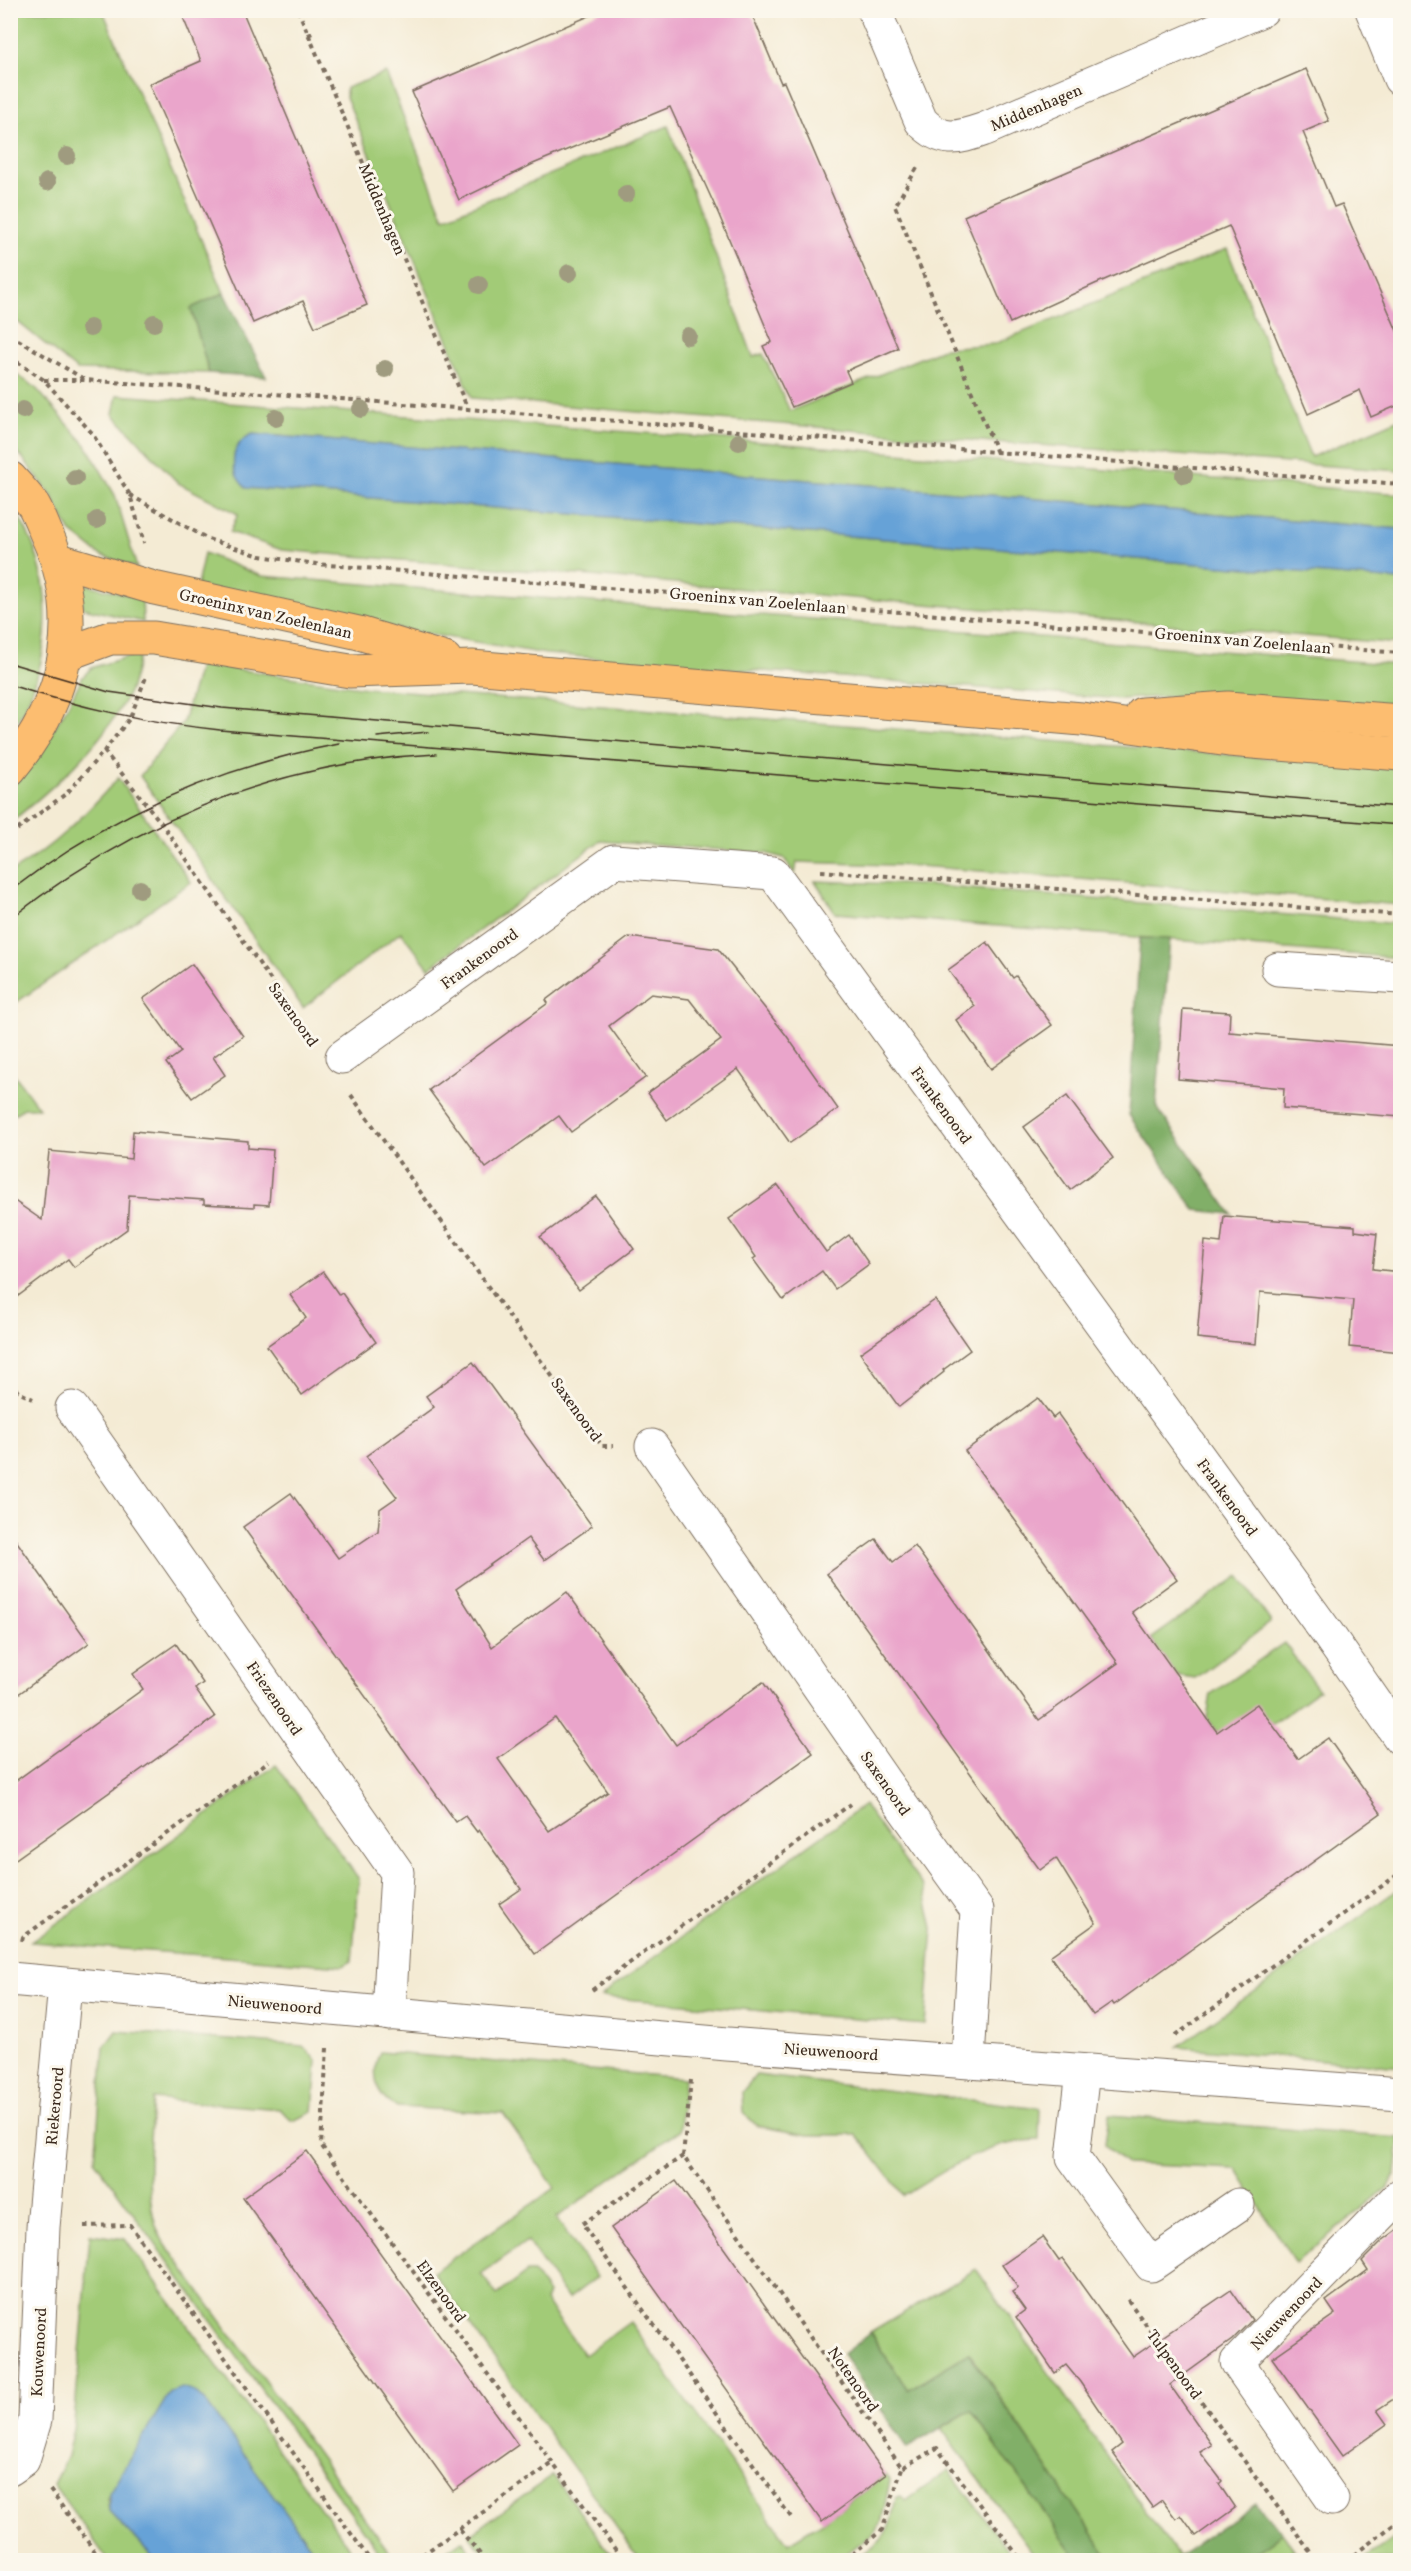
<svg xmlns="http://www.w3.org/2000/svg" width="1411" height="2571" font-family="Vollkorn,serif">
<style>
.green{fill:#a2cb77;stroke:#6e7a4a;stroke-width:1.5}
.forest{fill:#81af68;stroke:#5e6c43;stroke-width:1.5}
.water{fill:#66a2d7;stroke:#50667a;stroke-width:1.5}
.building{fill:#eaa5cb;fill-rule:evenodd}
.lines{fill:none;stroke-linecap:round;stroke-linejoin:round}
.minor-casing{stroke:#7c6e5e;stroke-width:35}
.major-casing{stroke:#7c6e5e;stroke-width:35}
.path{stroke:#7c6e5e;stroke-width:4;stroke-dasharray:4.5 4.5;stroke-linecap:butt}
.minor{stroke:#fff;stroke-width:33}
.major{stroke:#fcbd6f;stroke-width:33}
.tram{stroke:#3b2a1e;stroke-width:1.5}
.tree{fill:#9f9b7f}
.labels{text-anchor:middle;stroke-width:6;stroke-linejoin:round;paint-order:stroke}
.street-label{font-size:16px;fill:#3b2a1e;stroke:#fbf7ec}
</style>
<rect width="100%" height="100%" fill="#fbf7ec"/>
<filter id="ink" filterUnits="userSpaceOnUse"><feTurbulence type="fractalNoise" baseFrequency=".0167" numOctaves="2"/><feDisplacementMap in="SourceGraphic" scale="12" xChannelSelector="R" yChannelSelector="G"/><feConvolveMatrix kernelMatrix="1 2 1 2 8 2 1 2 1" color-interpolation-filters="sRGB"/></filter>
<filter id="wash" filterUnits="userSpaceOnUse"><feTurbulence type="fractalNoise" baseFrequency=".008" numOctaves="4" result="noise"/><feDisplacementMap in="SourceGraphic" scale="24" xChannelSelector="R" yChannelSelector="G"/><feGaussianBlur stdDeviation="1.35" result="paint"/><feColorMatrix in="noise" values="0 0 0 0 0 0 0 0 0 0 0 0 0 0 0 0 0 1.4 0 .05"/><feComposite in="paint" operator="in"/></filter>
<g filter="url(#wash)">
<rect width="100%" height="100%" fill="#f4ebd4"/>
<!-- green -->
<g class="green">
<path d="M 10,11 L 103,11 L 224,293 L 191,309 L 209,373 L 77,370 L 19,323 L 11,319 Z"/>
<path d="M 386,73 L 444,218 L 668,126 L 753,357 L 763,354 L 790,411 L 945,348 L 994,344 L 1227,249 L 1311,457 L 1400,419 L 1400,471 L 980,441 L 472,398 L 346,97 L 346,88 Z"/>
<path d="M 11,371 L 35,387 L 86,445 L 115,495 L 137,568 L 100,555 L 70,531 L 52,496 L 22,457 L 11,447 Z"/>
<path d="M 117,395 L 727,439 L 1400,494 L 1400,529 L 253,434 C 229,443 228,472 246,488 L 1400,580 L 1400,644 L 282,550 L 230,532 L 238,514 L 178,483 L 113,414 Z"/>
<path d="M 11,506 C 59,568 56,667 11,730 Z"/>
<path d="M 204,553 L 261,576 L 1400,665 L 1400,709 L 1213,694 L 1121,699 L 546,654 L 306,613 L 197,586 Z"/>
<path d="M 80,583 L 142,598 L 143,622 L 83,608 Z"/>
<path d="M 137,654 L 139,657 C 136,669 134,681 129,692 C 103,745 55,786 11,822 L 11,788 L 33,763 L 66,709 L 82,678 L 91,668 Z"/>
<path d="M 200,664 L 367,688 L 1400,768 L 1400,905 L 919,866 L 797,862 L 795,875 L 784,858 L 765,853 L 600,841 L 429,968 L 401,932 L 303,1008 L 140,776 L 183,722 Z"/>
<path d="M 118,778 L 191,882 L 11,1006 L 11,872 C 54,847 85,815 118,778 Z"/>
<path d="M 815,881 L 921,885 L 1400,924 L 1400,958 L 835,913 Z"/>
<path d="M 11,1070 L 39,1108 L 24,1108 L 11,1116 Z"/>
<path d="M 1239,1576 L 1271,1622 L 1195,1678 L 1176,1675 L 1151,1639 Z"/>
<path d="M 1284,1643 L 1319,1690 L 1232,1753 L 1207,1718 L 1211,1694 Z"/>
<path d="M 276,1765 L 359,1879 L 352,1961 L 343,1966 L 31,1942 Z"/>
<path d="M 864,1805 L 924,1888 L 933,1928 L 925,2025 L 601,1997 L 613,1987 Z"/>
<path d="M 1400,1888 L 1400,2067 L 1177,2047 Z"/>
<path d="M 116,2031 L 303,2046 L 317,2061 L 313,2112 L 292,2121 L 280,2109 L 153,2099 C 150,2139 142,2207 163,2241 L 395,2560 L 385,2560 L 95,2161 L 104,2047 Z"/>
<path d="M 380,2052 L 684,2078 L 680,2130 L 556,2218 L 597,2277 L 568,2299 L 527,2241 L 481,2274 L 497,2295 L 527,2272 L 533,2272 L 548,2293 L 545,2301 L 584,2355 L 630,2322 L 788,2543 L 822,2522 L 886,2475 L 890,2480 L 881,2524 L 875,2532 L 838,2560 L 640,2560 L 433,2272 L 555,2188 L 503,2113 L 398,2107 C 375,2100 371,2071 380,2052 Z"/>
<path d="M 756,2075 L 1040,2108 L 1039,2140 C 987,2141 947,2169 904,2196 L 857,2135 L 808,2135 L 757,2126 L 743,2112 L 742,2092 Z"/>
<path d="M 1109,2115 L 1400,2138 L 1396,2173 L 1387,2188 L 1295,2263 L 1236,2169 L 1126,2164 L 1105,2145 Z"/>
<path d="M 90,2234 L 125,2239 L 358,2560 L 320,2560 L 208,2405 C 195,2392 188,2387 170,2392 L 107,2498 L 109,2511 L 155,2560 L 108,2560 L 53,2484 L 67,2456 L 74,2424 Z"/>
<path d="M 976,2269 L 1178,2557 L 1173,2560 L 1110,2560 L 970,2353 L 908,2390 L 870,2333 Z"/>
<path d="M 971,2410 L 1078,2560 L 1038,2560 L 941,2428 Z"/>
<path d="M 949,2470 L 1015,2560 L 855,2560 C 886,2536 889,2538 896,2498 L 901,2496 L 906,2501 Z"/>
<path d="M 553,2475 L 615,2560 L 490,2560 L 469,2535 Z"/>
<path d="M 1282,2533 L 1302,2560 L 1244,2560 Z"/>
<path d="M 1400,2534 L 1400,2560 L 1363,2560 Z"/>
<path d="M 462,2540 L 478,2560 L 433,2560 Z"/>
</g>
<!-- forest -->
<g class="forest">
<path d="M 224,293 L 266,377 L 209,373 L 191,308 Z"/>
<path d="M 1140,938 L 1170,939 L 1156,1106 L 1232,1214 L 1195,1210 L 1129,1115 Z"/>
<path d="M 870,2333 L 908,2390 L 969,2353 L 1110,2560 L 1078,2560 L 971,2410 L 907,2448 L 843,2354 Z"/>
<path d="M 1256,2503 L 1282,2533 L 1244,2560 L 1173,2560 Z"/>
</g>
<!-- water -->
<g class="water">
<path d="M 253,434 L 1400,529 L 1400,580 L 246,488 C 228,472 229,443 253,434 Z"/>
<path d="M 182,2388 L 195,2392 L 208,2405 L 320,2560 L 155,2560 L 109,2511 L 109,2493 L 170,2392 Z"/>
</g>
<g id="blocks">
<!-- building -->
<g class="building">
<path d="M 180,10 L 242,10 L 367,305 L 315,327 L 303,301 L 253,323 L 149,84 L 201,61 Z"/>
<path d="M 603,10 L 750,10 L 781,83 L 784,82 L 898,348 L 846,371 L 851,382 L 792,407 L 763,346 L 772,342 L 719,215 L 670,107 L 533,164 L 459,200 L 412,92 Z"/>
<path d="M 1306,69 L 1329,121 L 1303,132 L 1334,207 L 1342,204 L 1401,340 L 1401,404 L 1371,417 L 1360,390 L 1308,414 L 1229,226 L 1095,284 L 1010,323 L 964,216 Z"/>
<path d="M 629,937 L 718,949 L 786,1035 L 838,1109 L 790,1143 L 738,1069 L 667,1120 L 648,1093 L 721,1040 L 689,999 L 651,994 L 609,1026 L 646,1077 L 571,1132 L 559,1116 L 486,1168 L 429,1090 L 548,1003 L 546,1000 Z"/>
<path d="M 987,942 L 1013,978 L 1016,976 L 1052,1025 L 991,1069 L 956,1020 L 975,1006 L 948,970 Z"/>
<path d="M 192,964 L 243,1036 L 213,1057 L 225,1075 L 192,1098 L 166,1063 L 181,1052 L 143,999 Z"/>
<path d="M 1183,1009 L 1230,1012 L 1229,1032 L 1401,1046 L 1401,1117 L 1283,1108 L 1284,1088 L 1178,1079 Z"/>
<path d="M 1067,1096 L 1113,1158 L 1070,1190 L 1024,1127 Z"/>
<path d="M 133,1131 L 248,1141 L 248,1148 L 273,1150 L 269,1205 L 254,1204 L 254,1207 L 204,1204 L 204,1200 L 129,1195 L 127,1229 L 74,1267 L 68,1259 L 10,1302 L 10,1198 L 42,1220 L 49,1151 L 131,1159 Z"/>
<path d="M 778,1185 L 826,1252 L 849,1235 L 869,1264 L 835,1289 L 822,1271 L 783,1300 L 753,1259 L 756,1257 L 729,1219 Z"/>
<path d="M 596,1196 L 634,1249 L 579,1290 L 540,1237 Z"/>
<path d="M 1224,1216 L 1355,1226 L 1355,1231 L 1377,1234 L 1373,1269 L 1401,1272 L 1401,1352 L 1349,1347 L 1353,1300 L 1260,1292 L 1256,1344 L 1197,1338 L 1205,1241 L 1221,1243 Z"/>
<path d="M 323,1272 L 339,1295 L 342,1293 L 376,1342 L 302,1395 L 267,1346 L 306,1318 L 290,1295 Z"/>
<path d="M 935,1300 L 970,1350 L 943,1370 L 944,1372 L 899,1407 L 860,1353 Z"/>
<path d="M 473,1362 L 592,1526 L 544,1560 L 528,1538 L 456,1589 L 492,1647 L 567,1592 L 676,1745 L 763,1682 L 813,1753 L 535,1954 L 499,1904 L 521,1889 L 479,1830 L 477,1832 L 465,1816 L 456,1822 L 243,1527 L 291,1493 L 338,1558 L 378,1531 L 380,1509 L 397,1497 L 366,1456 L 434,1407 L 426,1396 ZM 555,1718 L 608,1792 L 549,1831 L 498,1759 Z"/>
<path d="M 1038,1398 L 1053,1418 L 1058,1414 L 1177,1579 L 1132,1612 L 1217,1732 L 1257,1704 L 1298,1759 L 1328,1738 L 1381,1813 L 1157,1974 L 1114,2005 L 1112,2002 L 1093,2015 L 1050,1956 L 1096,1923 L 1056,1858 L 1040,1870 L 827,1574 L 876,1539 L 893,1562 L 915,1546 L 1039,1720 L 1118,1663 L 965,1451 Z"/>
<path d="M 10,1532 L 89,1643 L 10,1700 Z"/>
<path d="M 176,1644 L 203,1683 L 195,1689 L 215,1717 L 10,1863 L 10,1785 L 143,1689 L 133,1674 Z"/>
<path d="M 307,2151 L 518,2445 L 453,2491 L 243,2198 Z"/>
<path d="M 676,2181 L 886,2475 L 822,2522 L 611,2228 Z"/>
<path d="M 1401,2227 L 1401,2394 L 1377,2410 L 1387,2424 L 1342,2456 L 1272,2358 L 1335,2314 L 1326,2301 L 1368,2270 L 1362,2261 L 1382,2241 Z"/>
<path d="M 1042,2237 L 1059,2261 L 1063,2259 L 1133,2357 L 1231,2290 L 1252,2320 L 1232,2340 L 1170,2385 L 1212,2445 L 1200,2452 L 1222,2481 L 1219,2484 L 1235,2508 L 1196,2536 L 1181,2515 L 1176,2519 L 1162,2500 L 1152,2507 L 1112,2452 L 1122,2444 L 1080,2382 L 1066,2365 L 1055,2373 L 1016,2317 L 1025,2310 L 1012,2292 L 1018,2288 L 1002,2265 Z"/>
</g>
</g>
</g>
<g filter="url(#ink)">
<use href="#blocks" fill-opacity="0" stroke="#7c6e5e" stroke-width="1.5"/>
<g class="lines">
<defs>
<g id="minor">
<path d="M 874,10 L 921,121 C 943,144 958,138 985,129 L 1262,10"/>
<path d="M 1372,10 L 1400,79"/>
<path d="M 1278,969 L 1400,977"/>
<path d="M 342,1057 L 614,861 L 773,873 L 1327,1633 L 1400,1738"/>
<path d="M 72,1408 L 397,1872 L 389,2014"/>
<path d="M 652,1446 L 884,1781 L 977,1910 L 968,2060"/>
<path d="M 10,1979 L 727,2044 L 1400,2094"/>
<path d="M 1083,2071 L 1073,2157 L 1151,2265 L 1238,2205"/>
<path d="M 10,2469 L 23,2460 L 35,2420 L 43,2227 L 65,1985"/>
<path d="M 1332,2499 L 1237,2362 L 1400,2195"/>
</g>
<g id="major">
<path d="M 10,478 C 18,487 27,496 34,506 C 39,515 43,526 47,535 C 85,618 67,700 10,769"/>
<path d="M 59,560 L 154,588 L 359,633 L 445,659"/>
<path d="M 66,654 L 110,638 L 154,638 L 350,671 L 472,667 L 1082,719 L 1229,740 L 1400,754"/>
<path d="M 1142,714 L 1228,708 L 1400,721"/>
</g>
</defs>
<!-- minor casing -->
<use href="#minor" class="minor-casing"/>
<!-- major casing -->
<use href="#major" class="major-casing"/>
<!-- path -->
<g class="path">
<path d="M 298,10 L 467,407"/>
<path d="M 308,35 L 315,32"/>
<path d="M 917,168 L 895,206 L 997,453"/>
<path d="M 10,335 L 84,379"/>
<path d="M 10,357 L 44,380 L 92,433 L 130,495 L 144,543"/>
<path d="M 44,380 L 84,380 C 523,411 962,451 1400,484"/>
<path d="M 130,495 L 208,539 L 260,556 L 316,564 L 1400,653"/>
<path d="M 104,751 L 162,824 L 309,1035"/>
<path d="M 10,835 L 67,793 L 104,751 L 130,718 L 146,677"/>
<path d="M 821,871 L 1400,915"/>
<path d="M 351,1095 L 602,1446 L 613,1446"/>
<path d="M 10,1381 L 18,1392 L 33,1399"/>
<path d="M 22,1941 L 23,1937 L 269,1761"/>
<path d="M 592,1990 L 851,1804"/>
<path d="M 1175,2036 L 1400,1873"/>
<path d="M 327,2048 L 321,2145 L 623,2560"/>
<path d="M 691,2080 L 683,2156 L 902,2468 L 937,2448 L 1021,2560"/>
<path d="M 683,2156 L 582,2224 L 793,2520"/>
<path d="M 84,2226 L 130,2225 L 370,2560"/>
<path d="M 1128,2300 L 1316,2560"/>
<path d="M 50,2490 L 101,2560"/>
<path d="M 460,2530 L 485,2560"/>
<path d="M 415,2560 L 553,2463"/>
<path d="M 845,2560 L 882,2530 L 902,2468"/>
<path d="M 1347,2560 L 1400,2520"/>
</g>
<!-- minor -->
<use href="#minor" class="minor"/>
<!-- major -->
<use href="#major" class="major"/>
<!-- tram -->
<g class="tram">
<path d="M 10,663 L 109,692 L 222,708 L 1400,807"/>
<path d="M 10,685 C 82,708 145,722 220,730 L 1400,825"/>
<path d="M 377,737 L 428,732"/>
<path d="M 10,891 C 107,816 219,767 339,744"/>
<path d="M 10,919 C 135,821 277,762 436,754"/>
</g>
</g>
<!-- trees -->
<g class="tree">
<circle cx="67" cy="156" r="9"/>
<circle cx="47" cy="182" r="9"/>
<circle cx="626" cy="194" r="9"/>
<circle cx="569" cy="273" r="9"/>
<circle cx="479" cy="285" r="9"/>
<circle cx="154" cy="323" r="9"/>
<circle cx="90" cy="328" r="9"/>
<circle cx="688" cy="336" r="9"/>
<circle cx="385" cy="369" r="9"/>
<circle cx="361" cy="409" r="9"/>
<circle cx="23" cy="410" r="9"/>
<circle cx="276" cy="418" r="9"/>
<circle cx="739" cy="442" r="9"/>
<circle cx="1184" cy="475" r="9"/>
<circle cx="75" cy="478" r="9"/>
<circle cx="97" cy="520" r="9"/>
<circle cx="140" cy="889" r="9"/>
</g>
</g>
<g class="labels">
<!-- street labels -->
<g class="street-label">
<text transform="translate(1036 107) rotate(-23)" y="6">Middenhagen</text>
<text transform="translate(383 209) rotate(67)" y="6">Middenhagen</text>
<text transform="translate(758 600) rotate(5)" y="6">Groeninx van Zoelenlaan</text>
<text transform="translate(266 613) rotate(13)" y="6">Groeninx van Zoelenlaan</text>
<text transform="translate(1243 640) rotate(5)" y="6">Groeninx van Zoelenlaan</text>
<text transform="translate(479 958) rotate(-36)" y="6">Frankenoord</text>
<text transform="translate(294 1014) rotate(55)" y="6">Saxenoord</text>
<text transform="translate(942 1105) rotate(54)" y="6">Frankenoord</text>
<text transform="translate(577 1409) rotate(54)" y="6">Saxenoord</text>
<text transform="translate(1228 1497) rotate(54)" y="6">Frankenoord</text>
<text transform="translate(275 1698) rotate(56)" y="6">Friezenoord</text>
<text transform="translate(886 1783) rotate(55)" y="6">Saxenoord</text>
<text transform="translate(275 2004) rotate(5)" y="6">Nieuwenoord</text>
<text transform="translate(831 2051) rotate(4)" y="6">Nieuwenoord</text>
<text transform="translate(54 2106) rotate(-85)" y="6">Riekeroord</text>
<text transform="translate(442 2291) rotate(54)" y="6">Elzenoord</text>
<text transform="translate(1286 2313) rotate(-46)" y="6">Nieuwenoord</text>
<text transform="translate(38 2352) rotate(-87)" y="6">Kouwenoord</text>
<text transform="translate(1175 2364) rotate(54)" y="6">Tulpenoord</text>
<text transform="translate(854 2379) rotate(55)" y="6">Notenoord</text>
</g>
</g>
<!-- margin -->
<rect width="1411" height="2571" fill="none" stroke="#fbf7ec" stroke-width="36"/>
</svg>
